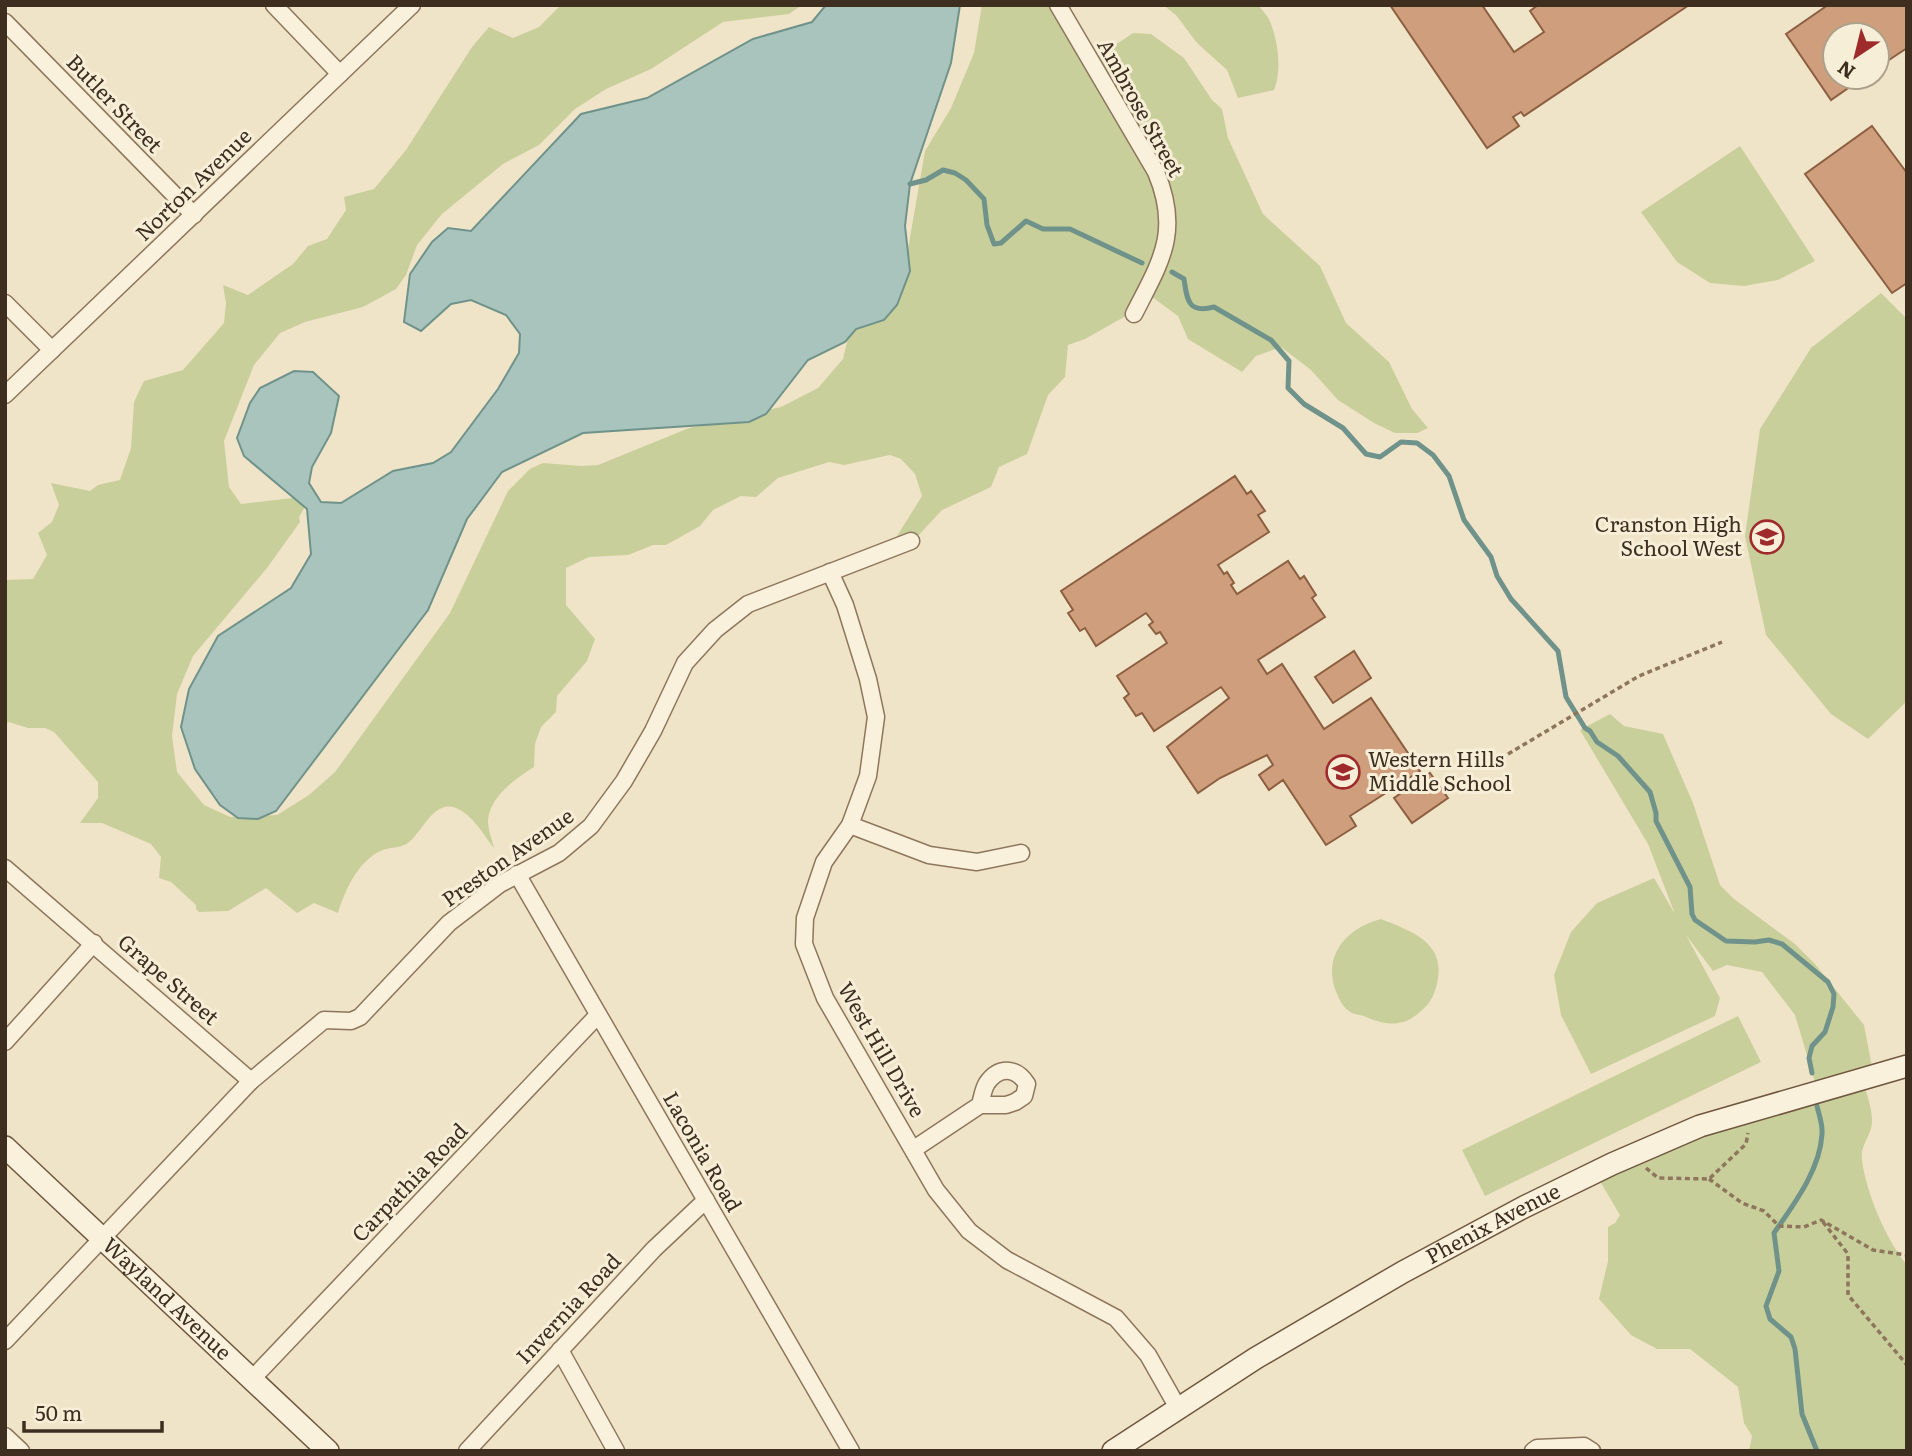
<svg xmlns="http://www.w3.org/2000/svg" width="1912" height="1456" font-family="Literata,serif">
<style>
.green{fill:#c9cf9b}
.water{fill:#a9c4bc;stroke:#6f938a;stroke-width:2}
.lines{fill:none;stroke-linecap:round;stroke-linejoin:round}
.stream{stroke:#6f938a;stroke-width:5}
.building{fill:#cf9f7d;stroke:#8d5f41;stroke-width:2}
.street-casing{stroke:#8d765c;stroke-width:19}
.secondary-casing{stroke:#6f573f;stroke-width:24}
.path{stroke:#8d765c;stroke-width:3.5;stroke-dasharray:5 3.5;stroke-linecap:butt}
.street{stroke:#faf1dc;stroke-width:16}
.secondary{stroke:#faf1dc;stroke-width:21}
.labels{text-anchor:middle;stroke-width:6;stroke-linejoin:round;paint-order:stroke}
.street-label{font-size:21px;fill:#3d2e20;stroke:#f7eed8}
.poi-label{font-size:21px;fill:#3d2e20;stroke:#f7eed8;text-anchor:end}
</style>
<rect width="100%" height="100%" fill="#f0e4c8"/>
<!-- green -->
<g class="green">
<path d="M 561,5 L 802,5 L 789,14 L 723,22 L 651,69 L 606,89 L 575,109 L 539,145 L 503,164 L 442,214 L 417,245 L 406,275 L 396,289 L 363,307 L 305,322 L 280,333 L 254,365 L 224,441 L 229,487 L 241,504 L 293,498 L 306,505 L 299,517 L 300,522 L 267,568 L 193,656 L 177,694 L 172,736 L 177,772 L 204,805 L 230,817 L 277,815 L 309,795 L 335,772 L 450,613 L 508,491 L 530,469 L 543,463 L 582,466 L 598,465 L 689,428 L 781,407 L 818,388 L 843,359 L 860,287 L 899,260 L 908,249 L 925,151 L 951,108 L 974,53 L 982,5 L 1064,5 L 1096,58 L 1133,33 L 1151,34 L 1184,58 L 1212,100 L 1222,109 L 1228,138 L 1263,214 L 1320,266 L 1346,323 L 1389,362 L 1412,409 L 1428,428 L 1417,433 L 1395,433 L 1374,423 L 1338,400 L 1311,370 L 1281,347 L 1256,356 L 1242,372 L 1188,339 L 1178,316 L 1148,294 L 1131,313 L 1085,339 L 1068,345 L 1065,377 L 1048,395 L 1027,454 L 999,467 L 991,487 L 942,510 L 916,538 L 911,535 L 897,536 L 922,496 L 915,474 L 901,459 L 890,455 L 844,465 L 829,462 L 778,478 L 756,497 L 741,496 L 713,510 L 700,526 L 666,545 L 653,545 L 628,555 L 589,557 L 566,568 L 566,605 L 595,639 L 587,661 L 557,696 L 556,712 L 541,727 L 535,744 L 534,767 C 516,778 489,797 488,821 C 488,829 492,840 494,848 C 482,833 472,813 453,807 C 433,802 422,832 409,842 C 403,848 391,847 383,850 C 359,859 345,890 338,913 L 314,903 L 297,913 L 266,888 L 228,911 L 199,912 L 196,909 L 196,905 L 171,882 L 159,878 L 161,857 L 151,844 L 102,823 L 80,823 L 98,798 L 98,782 L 54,732 L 45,728 L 28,728 L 9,722 L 5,724 L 5,580 L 33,579 L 47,555 L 38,533 L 52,522 L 59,505 L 51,483 L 90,491 L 98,485 L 120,480 L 131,448 L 134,402 L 144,381 L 183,370 L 224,323 L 226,303 L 223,285 L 248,295 L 293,264 L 308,246 L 327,239 L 346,210 L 344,197 L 374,189 L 406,150 L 472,47 L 489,27 L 513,38 L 539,27 Z"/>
<path d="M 1163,5 L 1258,5 C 1263,11 1269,17 1271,24 C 1278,42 1282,71 1274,90 L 1238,98 L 1227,70 L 1197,43 L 1176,15 Z"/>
<path d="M 1740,146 L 1815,261 L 1778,280 L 1744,286 L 1710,283 L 1677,262 L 1641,212 Z"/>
<path d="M 1881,293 L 1907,319 L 1907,701 L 1868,739 L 1831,714 L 1766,635 L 1745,536 L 1760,429 L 1811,348 Z"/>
<path d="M 1610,714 L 1624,726 L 1663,734 L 1693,803 L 1720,885 L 1734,899 L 1795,944 L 1815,964 L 1864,1025 L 1873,1072 L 1863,1080 C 1866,1093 1873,1110 1872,1123 C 1871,1136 1860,1145 1862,1160 C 1866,1192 1886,1240 1907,1265 L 1907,1451 L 1749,1451 L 1752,1436 L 1744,1423 L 1738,1387 L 1690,1349 L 1657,1349 L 1631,1335 L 1599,1299 L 1608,1261 L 1608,1227 L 1615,1223 L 1620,1215 L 1595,1173 L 1817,1089 L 1795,1015 L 1762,972 L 1727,965 L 1713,971 L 1686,935 L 1720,998 L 1715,1016 L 1591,1074 L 1561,1015 L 1554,975 L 1571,932 L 1597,903 L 1654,878 L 1675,914 L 1648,844 L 1580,730 Z"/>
<path d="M 1381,919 C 1408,930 1444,941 1438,978 C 1436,991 1432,1002 1422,1010 C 1404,1028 1386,1026 1364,1016 C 1360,1015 1352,1014 1349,1011 C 1342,1007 1338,996 1335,989 C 1323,953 1349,927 1381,919 Z"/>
<path d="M 1738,1016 L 1761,1062 L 1485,1196 L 1462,1150 Z"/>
</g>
<!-- water -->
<path class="water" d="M 826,5 L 960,5 L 951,63 L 910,184 L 905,226 L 910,271 L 897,305 L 884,320 L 856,329 L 845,342 L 808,360 L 766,414 L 749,422 L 583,433 L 502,472 L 467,519 L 428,610 L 276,811 L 258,819 L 238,818 L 220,805 L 195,769 L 181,727 L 189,689 L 218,636 L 291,588 L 311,554 L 307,509 L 244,456 L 237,438 L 250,403 L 260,388 L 294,371 L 313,372 L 339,396 L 331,433 L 312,467 L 309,483 L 321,502 L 341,503 L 393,471 L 433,463 L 451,452 L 498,389 L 519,353 L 520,334 L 506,315 L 471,300 L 451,304 L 421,331 L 404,322 L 410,274 L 432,242 L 448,228 L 471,231 L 581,114 L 647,98 L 753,39 L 812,22 Z"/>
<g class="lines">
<!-- stream -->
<g class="stream">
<path d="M 910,184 L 926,180 L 943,170 L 955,173 L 966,180 L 984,199 L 987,225 L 994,244 L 1001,243 L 1026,221 L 1043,229 L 1070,229 L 1142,263"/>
<path d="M 1172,272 L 1184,279 C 1187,300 1188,314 1214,307 L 1271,340 L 1289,361 L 1288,388 L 1304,404 L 1343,428 L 1366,454 L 1380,457 L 1401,442 L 1417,443 L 1433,455 L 1449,476 L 1464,520 L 1491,557 L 1497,576 L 1511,599 L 1558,651 L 1566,697 L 1585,728 L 1590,731 L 1597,742 L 1618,756 L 1650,792 L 1656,813 L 1656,821 L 1690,887 L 1692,914 L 1695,920 L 1726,941 L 1755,942 L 1769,940 L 1782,944 L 1828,982 L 1834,994 L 1833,1007 L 1825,1032 L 1812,1046 L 1809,1058 L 1812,1073"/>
<path d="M 1817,1451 L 1802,1414 L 1795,1349 L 1791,1337 L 1770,1319 L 1766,1306 L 1779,1271 L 1774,1233 C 1794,1204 1820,1170 1822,1134 C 1823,1125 1819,1115 1817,1106"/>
</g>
</g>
<!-- building -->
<g class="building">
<path d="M 1390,5 L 1482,5 L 1514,52 L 1544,32 L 1530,11 L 1538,5 L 1689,5 L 1524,116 L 1521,112 L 1513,117 L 1519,126 L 1487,148 Z"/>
<path d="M 1828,5 L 1907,5 L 1907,48 L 1877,68 L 1877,35 L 1835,35 L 1835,77 L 1864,77 L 1831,100 L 1786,34 Z"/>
<path d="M 1872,126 L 1907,173 L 1907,283 L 1892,293 L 1805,174 Z"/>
<path d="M 1235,476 L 1247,494 L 1251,491 L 1265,511 L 1258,515 L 1269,532 L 1218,565 L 1224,574 L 1227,572 L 1234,583 L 1231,585 L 1237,594 L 1288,561 L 1300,579 L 1304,576 L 1316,595 L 1312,598 L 1325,617 L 1258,660 L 1267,674 L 1282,664 L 1324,729 L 1371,698 L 1420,771 L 1350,816 L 1356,826 L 1326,845 L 1283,780 L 1269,790 L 1259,775 L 1273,765 L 1267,755 L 1220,778 L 1198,793 L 1167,747 L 1229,698 L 1221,687 L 1154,731 L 1142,713 L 1136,716 L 1124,698 L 1129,694 L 1117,676 L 1167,643 L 1160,632 L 1156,634 L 1149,625 L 1153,622 L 1146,613 L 1096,646 L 1085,628 L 1080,631 L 1068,613 L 1073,610 L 1061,591 Z"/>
<path d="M 1354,651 L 1371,678 L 1333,703 L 1315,677 Z"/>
<path d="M 1430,773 L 1448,798 L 1412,823 L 1394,798 Z"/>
</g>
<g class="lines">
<defs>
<g id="street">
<path d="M 274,5 L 340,74"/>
<path d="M 1058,5 L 1156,172 C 1181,232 1161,261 1134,314"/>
<path d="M 5,22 L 194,215"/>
<path d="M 5,303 L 52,350"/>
<path d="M 5,395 L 412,5"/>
<path d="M 830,572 L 845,605 L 868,679 L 876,717 L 868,776 L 850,825 L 824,862 L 805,918 L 804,944 L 825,998 L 936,1190 L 969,1231 L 1007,1260 L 1116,1318 L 1148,1355 L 1178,1408"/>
<path d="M 850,825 L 929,855 L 977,862 L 1021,853"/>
<path d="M 5,868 L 251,1081"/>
<path d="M 517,874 L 851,1451"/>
<path d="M 5,1042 L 94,943"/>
<path d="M 914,1149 L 980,1105 L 1006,1105 L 1015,1102 L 1024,1096 L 1027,1084 C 1016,1067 999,1066 987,1083 C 983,1089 982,1098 980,1105"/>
<path d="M 5,1341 L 251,1081 L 324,1020 L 351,1021 L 360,1017 L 449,923 L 500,884 L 559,853 L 591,826 L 624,781 L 653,731 L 685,663 L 715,630 L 748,604 L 911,541"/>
<path d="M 560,1350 L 616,1451"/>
<path d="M 252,1379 L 598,1015"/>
<path d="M 5,1436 L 21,1451"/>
<path d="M 467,1451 L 654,1249 L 706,1200"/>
<path d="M 1533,1451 L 1537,1448 L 1584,1446 L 1592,1451"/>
</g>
<g id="secondary">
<path id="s1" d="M 5,1147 L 328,1451"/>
<path id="s2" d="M 1113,1451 L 1256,1358 L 1403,1272 L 1524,1207 L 1612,1164 L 1700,1126 L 1907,1066"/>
</g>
</defs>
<!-- street casing -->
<use href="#street" class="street-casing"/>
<!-- secondary casing -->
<use href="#secondary" class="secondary-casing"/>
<!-- path -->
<g class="path">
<path d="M 1508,754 L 1639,676 L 1722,642"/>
<path d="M 1646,1168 L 1658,1178 L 1709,1179 L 1746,1144 L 1748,1133"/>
<path d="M 1709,1179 L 1742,1203 L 1764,1211 L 1779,1226 L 1804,1227 L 1821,1220 L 1873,1250 L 1907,1255"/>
<path d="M 1823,1222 L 1848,1254 L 1848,1295 L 1907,1365"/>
</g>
<!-- street -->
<use href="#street" class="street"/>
<!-- secondary -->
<use href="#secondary" class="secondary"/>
</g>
<!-- icons -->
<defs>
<symbol id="school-ring" viewBox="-11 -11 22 22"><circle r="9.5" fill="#f7eed8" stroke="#9e2a2b" stroke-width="1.5"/><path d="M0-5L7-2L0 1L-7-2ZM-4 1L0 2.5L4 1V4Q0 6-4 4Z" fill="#9e2a2b"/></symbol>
</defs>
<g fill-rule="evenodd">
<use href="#school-ring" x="1748" y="518" width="38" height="38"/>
<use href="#school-ring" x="1324" y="753" width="38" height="38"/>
</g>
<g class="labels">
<!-- street labels -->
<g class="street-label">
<text transform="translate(114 104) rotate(46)" y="7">Butler Street</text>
<text transform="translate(1140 108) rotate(61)" y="7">Ambrose Street</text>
<text transform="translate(194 185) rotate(-44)" y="7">Norton Avenue</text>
<text transform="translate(508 858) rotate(-35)" y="7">Preston Avenue</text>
<text transform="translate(168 980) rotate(41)" y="7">Grape Street</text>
<text transform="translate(881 1050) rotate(60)" y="7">West Hill Drive</text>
<text transform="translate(702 1152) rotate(60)" y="7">Laconia Road</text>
<text transform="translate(410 1183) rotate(-46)" y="7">Carpathia Road</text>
<text dy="7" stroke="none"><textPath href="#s2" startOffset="443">Phenix Avenue</textPath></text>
<text dy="7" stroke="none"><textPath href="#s1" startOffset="222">Wayland Avenue</textPath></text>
<text transform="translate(569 1309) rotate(-47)" y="7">Invernia Road</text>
</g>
<!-- poi labels -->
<g class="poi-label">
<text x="1742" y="532">Cranston High<tspan x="1742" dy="24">School West</tspan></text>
<text x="1368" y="767" text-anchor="start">Western Hills<tspan x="1368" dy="24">Middle School</tspan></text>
</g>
</g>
<!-- border -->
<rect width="1912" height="1456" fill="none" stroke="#3d2e20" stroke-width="14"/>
<!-- north arrow -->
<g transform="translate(1856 56) rotate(215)"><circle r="33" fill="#f7eed8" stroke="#ada18e" stroke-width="2"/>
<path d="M0-5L12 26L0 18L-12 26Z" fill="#9e2a2b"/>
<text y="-10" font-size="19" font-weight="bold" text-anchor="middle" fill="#3d2e20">N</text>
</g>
<!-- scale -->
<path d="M24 1421v10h138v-10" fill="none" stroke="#3d2e20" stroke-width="3.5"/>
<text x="35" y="1421" font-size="21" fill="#3d2e20" stroke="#f7eed8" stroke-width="5" paint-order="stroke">50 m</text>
</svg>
